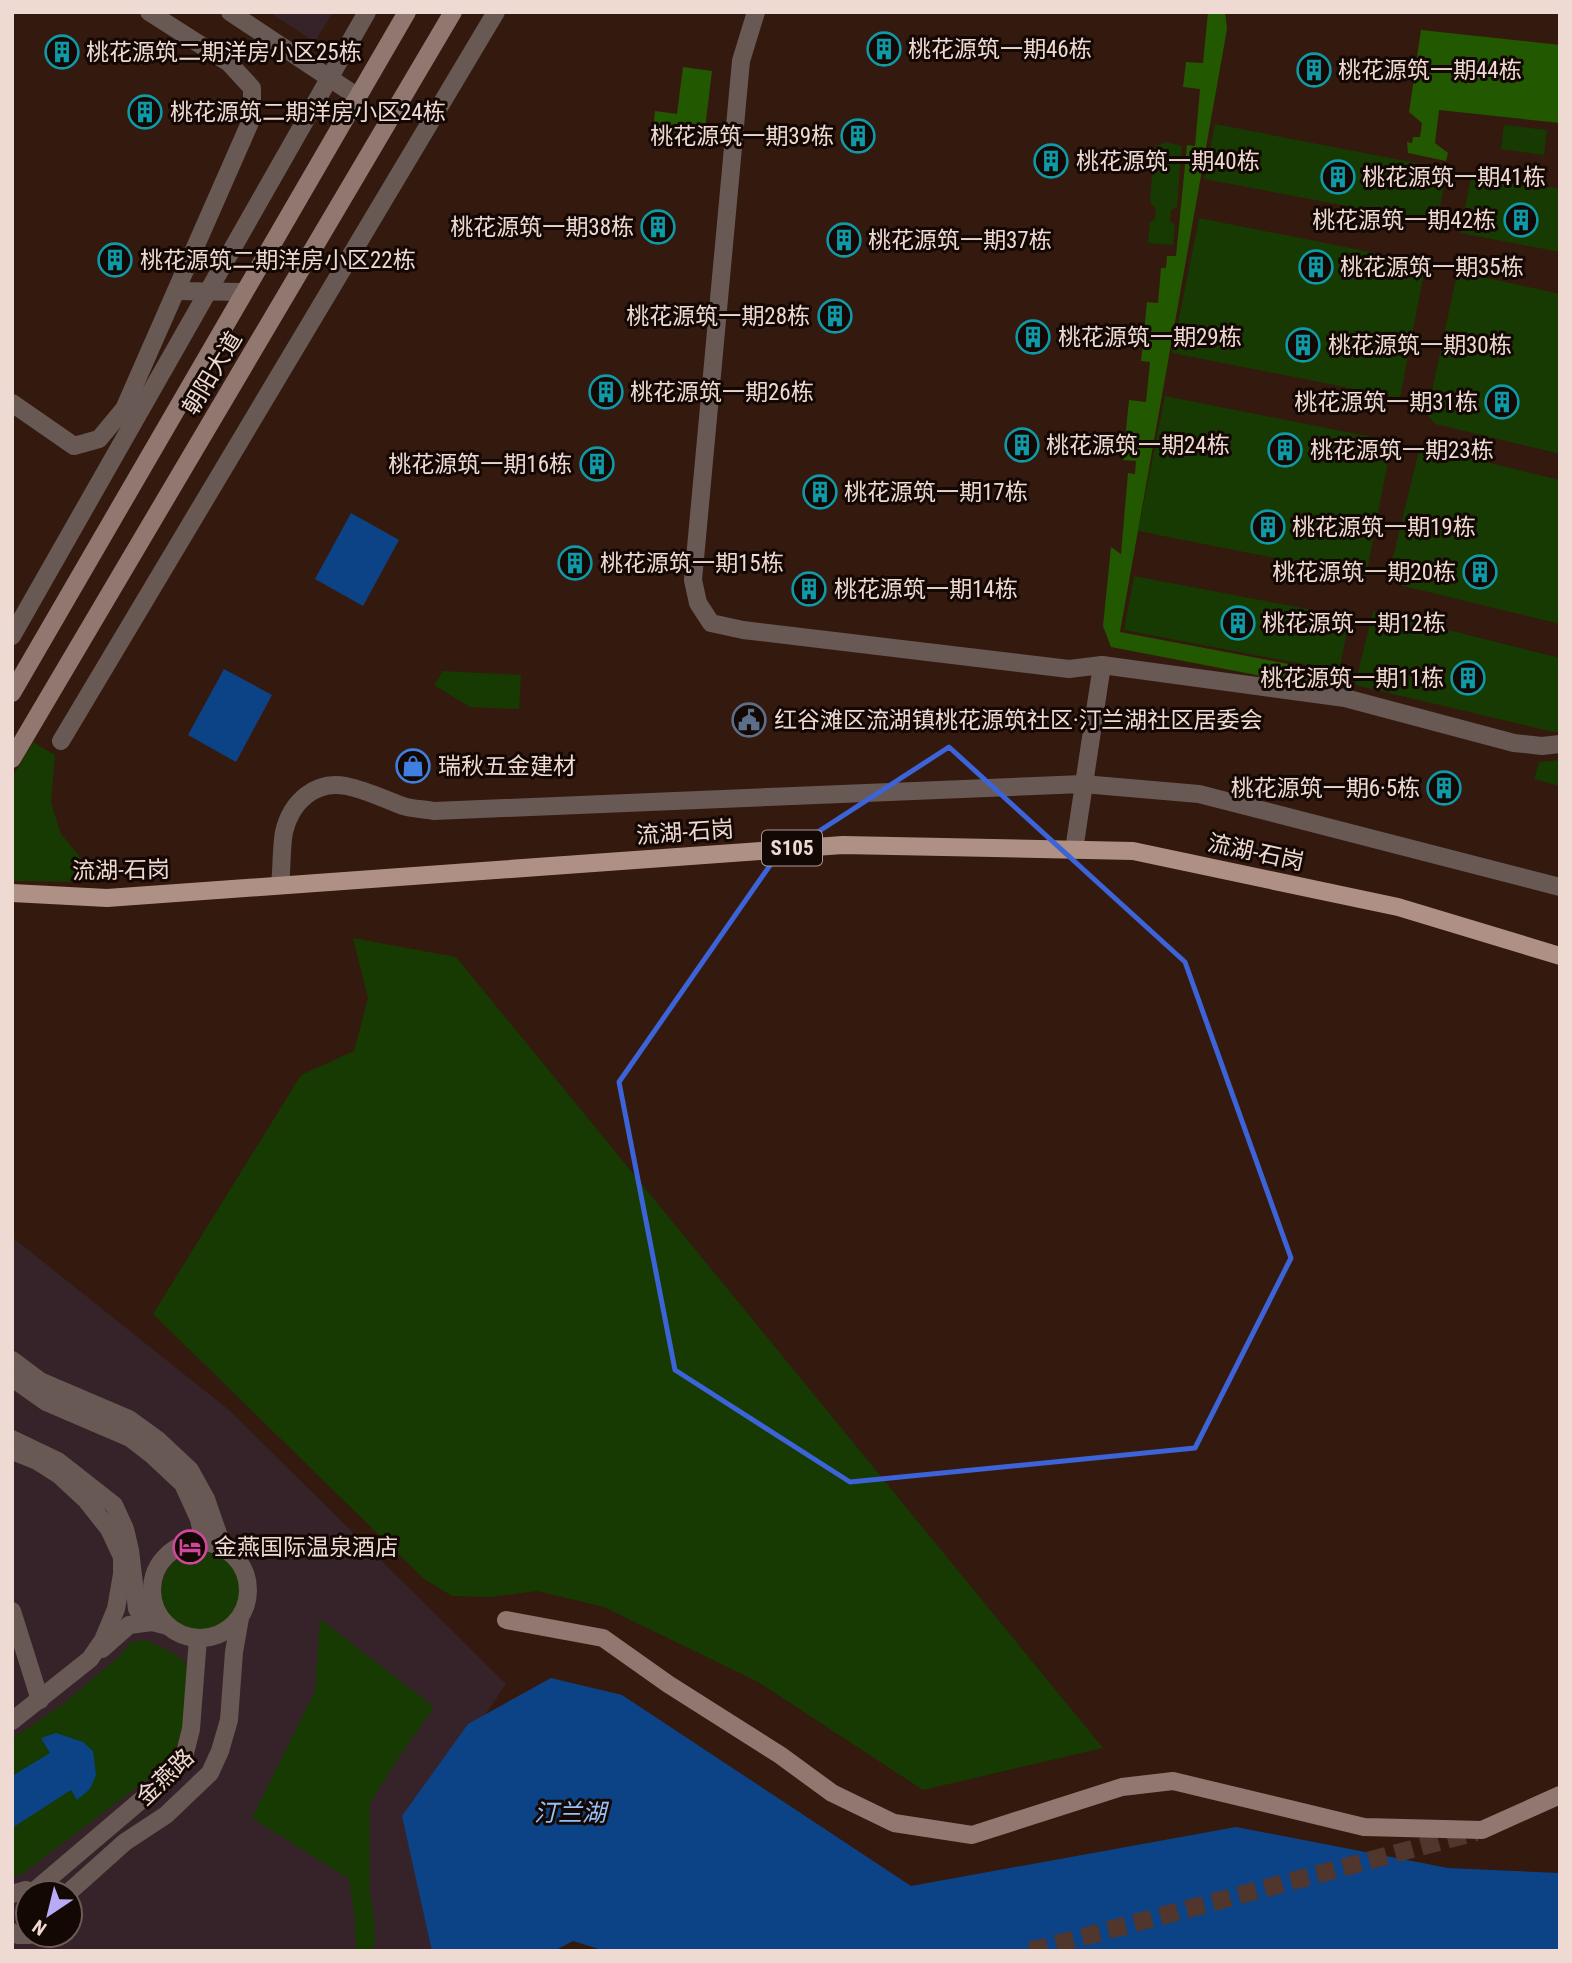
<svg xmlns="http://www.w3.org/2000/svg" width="1572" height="1963" font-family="'Roboto Condensed','Noto Sans SC',sans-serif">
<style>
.commercial{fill:#352329;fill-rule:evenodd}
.green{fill:#163a02}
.forest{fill:#225800}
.water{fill:#0c4387}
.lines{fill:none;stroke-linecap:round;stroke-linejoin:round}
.secondary-tunnel{stroke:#50362c;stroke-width:18;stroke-dasharray:18 9;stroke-linecap:butt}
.minor{stroke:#685954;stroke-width:18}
.tertiary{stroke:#685954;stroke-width:18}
.secondary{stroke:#907870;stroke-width:18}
.primary{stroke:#af9085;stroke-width:18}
.marked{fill:none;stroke:#3c63d7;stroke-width:5;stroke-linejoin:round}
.labels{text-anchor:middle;stroke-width:6;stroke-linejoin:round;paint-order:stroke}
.shield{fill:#140804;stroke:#ad9b95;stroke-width:2}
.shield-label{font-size:21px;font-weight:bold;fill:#eedad3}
.poi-label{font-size:23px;fill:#eedad3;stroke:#140804;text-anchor:start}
.street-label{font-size:23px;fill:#eedad3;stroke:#140804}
.water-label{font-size:24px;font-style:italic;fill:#97c0fa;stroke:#140804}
</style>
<rect width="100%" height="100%" fill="#34190e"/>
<!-- commercial -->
<g class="commercial">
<path d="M 269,12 L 333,12 L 315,42 Z"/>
<path d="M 12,1237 L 229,1410 L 506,1684 L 408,1827 L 465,1951 L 12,1951 ZM 28,1893 L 70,1893 L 70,1935 L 28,1935 Z"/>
</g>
<!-- green -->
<g class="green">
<path d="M 1215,124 L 1447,169 L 1437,223 L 1204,179 Z"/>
<path d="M 1504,125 L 1547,130 L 1544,155 L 1501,149 Z"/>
<path d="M 1165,142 L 1182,146 L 1177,207 L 1171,210 L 1170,221 L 1175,225 L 1173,245 L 1148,243 L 1150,222 L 1155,219 L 1156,209 L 1150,202 L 1154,148 Z"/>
<path d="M 1472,172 L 1560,189 L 1560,252 L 1460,233 Z"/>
<path d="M 1199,218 L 1426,263 L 1400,398 L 1172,353 Z"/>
<path d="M 1465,273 L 1560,294 L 1560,454 L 1435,424 L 1427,414 L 1456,278 Z"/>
<path d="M 1165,396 L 1392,441 L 1366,576 L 1138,531 Z"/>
<path d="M 1420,446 L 1560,480 L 1560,624 L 1387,582 Z"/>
<path d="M 1134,576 L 1350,617 L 1339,671 L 1124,630 Z"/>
<path d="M 1373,611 L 1560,658 L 1560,732 L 1553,732 L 1355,685 Z"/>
<path d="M 443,671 L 521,675 L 519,709 L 470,707 L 434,685 Z"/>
<path d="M 33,742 L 55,755 L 51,803 L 61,834 L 93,873 L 82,882 L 12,881 L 12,778 Z"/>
<path d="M 1560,760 L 1560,786 L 1534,779 L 1539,762 Z"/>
<path d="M 353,938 L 456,957 L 1103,1748 L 923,1790 L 758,1682 L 604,1607 L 537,1591 L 490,1597 L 452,1596 L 424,1579 L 153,1314 L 301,1075 L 354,1051 L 368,998 Z"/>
<circle cx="201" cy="1592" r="40"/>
<path d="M 320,1619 L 434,1707 L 400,1756 L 370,1803 L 370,1890 L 375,1931 L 374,1951 L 356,1951 L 354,1911 L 349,1879 L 252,1818 L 315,1691 Z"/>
<path d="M 145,1640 C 156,1645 181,1655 187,1665 C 196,1680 182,1734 175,1750 C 170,1760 161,1767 153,1775 L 22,1874 L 12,1877 L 12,1739 L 62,1705 L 122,1654 L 129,1643 Z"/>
</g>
<!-- forest -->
<g class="forest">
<path d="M 1208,12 L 1225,12 L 1227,29 L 1120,632 L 1342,674 L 1339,691 L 1111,647 L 1103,626 L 1111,547 L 1121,554 L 1128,473 L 1135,474 L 1136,461 L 1123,460 L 1129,400 L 1146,402 L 1150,362 L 1141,361 L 1147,302 L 1158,303 L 1161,268 L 1166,268 L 1167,256 L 1176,256 L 1187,145 L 1195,146 L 1200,89 L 1183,87 L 1186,62 L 1203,63 Z"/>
<path d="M 1421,30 L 1560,45 L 1560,123 L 1439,110 L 1435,143 L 1448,153 L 1446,161 L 1408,153 L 1407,142 L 1412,143 L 1413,137 L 1420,137 L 1422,123 L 1409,112 Z"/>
<path d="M 683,67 L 712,71 L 704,137 L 653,130 L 655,111 L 677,114 Z"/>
</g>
<!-- water -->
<g class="water">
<path d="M 351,513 L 399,540 L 363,606 L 315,579 Z"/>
<path d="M 224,669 L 272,695 L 236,762 L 188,735 Z"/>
<path d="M 551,1678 L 622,1695 L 911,1886 L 1236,1827 L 1448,1868 L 1560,1873 L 1560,1951 L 605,1951 L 573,1941 L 554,1951 L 432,1951 L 402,1816 L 468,1724 Z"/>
<path d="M 56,1733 L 83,1742 L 93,1751 L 96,1775 L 90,1789 L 77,1800 L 71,1790 L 12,1828 L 12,1776 L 50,1753 L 41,1738 Z"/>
</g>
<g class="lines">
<!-- secondary-tunnel -->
<path class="secondary-tunnel" d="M 1030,1951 L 1476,1832"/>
<!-- minor -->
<g class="minor">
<path d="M 230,12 L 358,97"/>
<path d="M 756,12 L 741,61 L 693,580 L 698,603 L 711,623 L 743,630 L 1069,669 L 1102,665 L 1345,698 L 1514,743 L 1542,746 L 1560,744"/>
<path d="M 176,291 L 244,292"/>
<path d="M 12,403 L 74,446 L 99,439 L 124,409 L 252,118 L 252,88 L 229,63 L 149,12"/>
<path d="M 1074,850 L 1102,665"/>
<path d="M 280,885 C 282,868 281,849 284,832 C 291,802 315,780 346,786 C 366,790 384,799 403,806 C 412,809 424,809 434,811 L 1083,784 L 1199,794 L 1560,887"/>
<path d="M 12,1611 L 40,1700"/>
</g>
<!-- tertiary -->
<g class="tertiary">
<path d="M 12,636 L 367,12"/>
<path d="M 61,741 L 496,12"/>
<path d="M 12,1360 L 40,1381 L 129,1419 L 158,1440 L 190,1470 L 206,1499 L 223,1548"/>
<path d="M 12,1378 L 46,1402 L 130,1438 L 152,1455 L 183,1484 L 199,1519 L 204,1543"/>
<path d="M 12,1439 L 58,1461 L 114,1505 L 125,1529 L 130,1550 L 137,1609 L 152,1622 L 168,1626"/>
<path d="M 12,1451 L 37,1461 L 59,1475 L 86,1500 L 109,1529 L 122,1557 L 122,1574 L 116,1609 L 103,1640 L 90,1659 L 12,1721"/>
<circle cx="200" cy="1590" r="48"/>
<path d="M 102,1649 L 129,1625 L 152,1622"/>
<path d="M 33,1892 L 166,1779 L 184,1757 L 191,1729 L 198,1638"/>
<path d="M 68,1893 L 125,1842 L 166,1815 L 210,1773 L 220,1751 L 229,1720 L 234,1652 L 240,1618"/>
<path d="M 12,1894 L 26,1890 L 35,1893"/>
<path d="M 12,1932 L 18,1935 L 30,1935"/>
</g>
<!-- secondary -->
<g class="secondary">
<path d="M 12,693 L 407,12"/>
<path d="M 12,759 L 453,12"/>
<path d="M 506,1620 L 603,1638 L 668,1684 L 780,1755 L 832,1793 L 894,1823 L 972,1835 L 1122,1787 L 1173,1781 L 1364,1827 L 1482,1830 L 1560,1795"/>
</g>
<!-- primary -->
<path class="primary" d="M 12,893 L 107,898 L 843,845 L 1133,851 L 1398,907 L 1560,956"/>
</g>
<!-- marked area -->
<path class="marked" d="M 949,747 L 1185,962 L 1291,1258 L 1195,1448 L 850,1482 L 675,1370 L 619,1082 L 773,861 Z"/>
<!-- icons -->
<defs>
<symbol id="building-ring" viewBox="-11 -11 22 22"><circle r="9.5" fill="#140804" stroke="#0f9aa8" stroke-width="1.5"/><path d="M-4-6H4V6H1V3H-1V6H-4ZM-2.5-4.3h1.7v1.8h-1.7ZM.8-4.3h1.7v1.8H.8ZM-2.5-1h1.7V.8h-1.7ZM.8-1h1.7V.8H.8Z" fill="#0f9aa8"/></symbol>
<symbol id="civic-ring" viewBox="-11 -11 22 22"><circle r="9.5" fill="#140804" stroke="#5c6f8a" stroke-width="1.5"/><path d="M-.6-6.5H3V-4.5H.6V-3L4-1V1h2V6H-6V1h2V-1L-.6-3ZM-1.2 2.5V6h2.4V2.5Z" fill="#5c6f8a"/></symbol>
<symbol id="shop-ring" viewBox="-11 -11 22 22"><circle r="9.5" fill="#140804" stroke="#3f7fe0" stroke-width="1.5"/><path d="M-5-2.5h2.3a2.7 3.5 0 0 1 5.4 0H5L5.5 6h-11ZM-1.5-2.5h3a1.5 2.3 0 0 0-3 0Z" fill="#3f7fe0"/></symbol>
<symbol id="hotel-ring" viewBox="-11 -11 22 22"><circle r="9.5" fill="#140804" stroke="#d1479c" stroke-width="1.5"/><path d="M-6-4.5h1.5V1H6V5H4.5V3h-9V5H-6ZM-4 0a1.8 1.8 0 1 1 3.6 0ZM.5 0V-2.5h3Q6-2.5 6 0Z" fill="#d1479c"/></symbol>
</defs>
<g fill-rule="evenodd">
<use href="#building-ring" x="865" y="30" width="38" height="38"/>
<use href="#building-ring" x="43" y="33" width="38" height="38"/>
<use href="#building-ring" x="1295" y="51" width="38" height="38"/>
<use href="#building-ring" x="126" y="93" width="38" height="38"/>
<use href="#building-ring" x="839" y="117" width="38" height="38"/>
<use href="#building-ring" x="1032" y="142" width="38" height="38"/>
<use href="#building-ring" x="1319" y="158" width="38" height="38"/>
<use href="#building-ring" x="1502" y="201" width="38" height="38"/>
<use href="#building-ring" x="639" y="208" width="38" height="38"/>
<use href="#building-ring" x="825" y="221" width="38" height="38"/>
<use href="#building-ring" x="96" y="241" width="38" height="38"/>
<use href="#building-ring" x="1297" y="248" width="38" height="38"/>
<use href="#building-ring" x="816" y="297" width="38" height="38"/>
<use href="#building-ring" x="1014" y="318" width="38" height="38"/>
<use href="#building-ring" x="1284" y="326" width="38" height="38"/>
<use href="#building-ring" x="587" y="373" width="38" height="38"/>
<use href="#building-ring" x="1483" y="383" width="38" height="38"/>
<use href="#building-ring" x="1003" y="426" width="38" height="38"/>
<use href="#building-ring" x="1266" y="431" width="38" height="38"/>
<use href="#building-ring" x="578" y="445" width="38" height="38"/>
<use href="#building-ring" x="801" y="473" width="38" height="38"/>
<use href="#building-ring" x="1249" y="508" width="38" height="38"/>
<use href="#building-ring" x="556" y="544" width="38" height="38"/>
<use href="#building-ring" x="1461" y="553" width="38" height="38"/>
<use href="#building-ring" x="790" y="570" width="38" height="38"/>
<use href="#building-ring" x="1219" y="604" width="38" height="38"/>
<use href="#building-ring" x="1449" y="659" width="38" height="38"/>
<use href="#civic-ring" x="730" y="701" width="38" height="38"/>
<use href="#shop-ring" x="394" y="747" width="38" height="38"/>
<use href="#building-ring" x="1425" y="769" width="38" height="38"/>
<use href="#hotel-ring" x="171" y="1528" width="38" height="38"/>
</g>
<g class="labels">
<!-- shield labels -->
<rect class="shield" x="762" y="830.5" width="60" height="35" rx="5"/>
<g class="shield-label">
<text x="792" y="855">S105</text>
</g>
<!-- poi labels -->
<g class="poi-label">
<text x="908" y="57">桃花源筑一期46栋</text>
<text x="86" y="60">桃花源筑二期洋房小区25栋</text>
<text x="1338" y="78">桃花源筑一期44栋</text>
<text x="170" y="120">桃花源筑二期洋房小区24栋</text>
<text x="834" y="144" text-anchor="end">桃花源筑一期39栋</text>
<text x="1076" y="169">桃花源筑一期40栋</text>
<text x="1362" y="185">桃花源筑一期41栋</text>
<text x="1496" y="228" text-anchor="end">桃花源筑一期42栋</text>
<text x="634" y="235" text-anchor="end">桃花源筑一期38栋</text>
<text x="868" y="248">桃花源筑一期37栋</text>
<text x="140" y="268">桃花源筑二期洋房小区22栋</text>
<text x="1340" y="275">桃花源筑一期35栋</text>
<text x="810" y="324" text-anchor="end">桃花源筑一期28栋</text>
<text x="1058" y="345">桃花源筑一期29栋</text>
<text x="1328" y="353">桃花源筑一期30栋</text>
<text x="630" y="400">桃花源筑一期26栋</text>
<text x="1478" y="410" text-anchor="end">桃花源筑一期31栋</text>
<text x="1046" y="453">桃花源筑一期24栋</text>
<text x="1310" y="458">桃花源筑一期23栋</text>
<text x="572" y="472" text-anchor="end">桃花源筑一期16栋</text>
<text x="844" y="500">桃花源筑一期17栋</text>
<text x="1292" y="535">桃花源筑一期19栋</text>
<text x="600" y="571">桃花源筑一期15栋</text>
<text x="1456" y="580" text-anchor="end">桃花源筑一期20栋</text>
<text x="834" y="597">桃花源筑一期14栋</text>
<text x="1262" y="631">桃花源筑一期12栋</text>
<text x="1444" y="686" text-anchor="end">桃花源筑一期11栋</text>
<text x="774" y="728">红谷滩区流湖镇桃花源筑社区·汀兰湖社区居委会</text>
<text x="438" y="774">瑞秋五金建材</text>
<text x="1420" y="796" text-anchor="end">桃花源筑一期6·5栋</text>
<text x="214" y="1555">金燕国际温泉酒店</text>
</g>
<!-- street labels -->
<g class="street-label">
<text transform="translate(212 373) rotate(-59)" y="8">朝阳大道</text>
<text transform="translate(685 832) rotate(-4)" y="8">流湖-石岗</text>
<text transform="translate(1256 852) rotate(12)" y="8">流湖-石岗</text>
<text transform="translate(121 870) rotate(-1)" y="8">流湖-石岗</text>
<text transform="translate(165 1777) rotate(-44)" y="8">金燕路</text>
</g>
<!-- water labels -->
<g class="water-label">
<text x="570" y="1821">汀兰湖</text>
</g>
</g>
<!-- border -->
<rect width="1572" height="1963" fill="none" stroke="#eedad3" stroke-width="28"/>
<!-- north arrow -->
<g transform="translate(49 1914) rotate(215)"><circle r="33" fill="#140804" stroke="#6b5c57" stroke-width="2"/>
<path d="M0-5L12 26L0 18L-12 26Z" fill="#b7abf8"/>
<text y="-10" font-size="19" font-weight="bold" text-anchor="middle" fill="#eedad3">N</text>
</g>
</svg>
